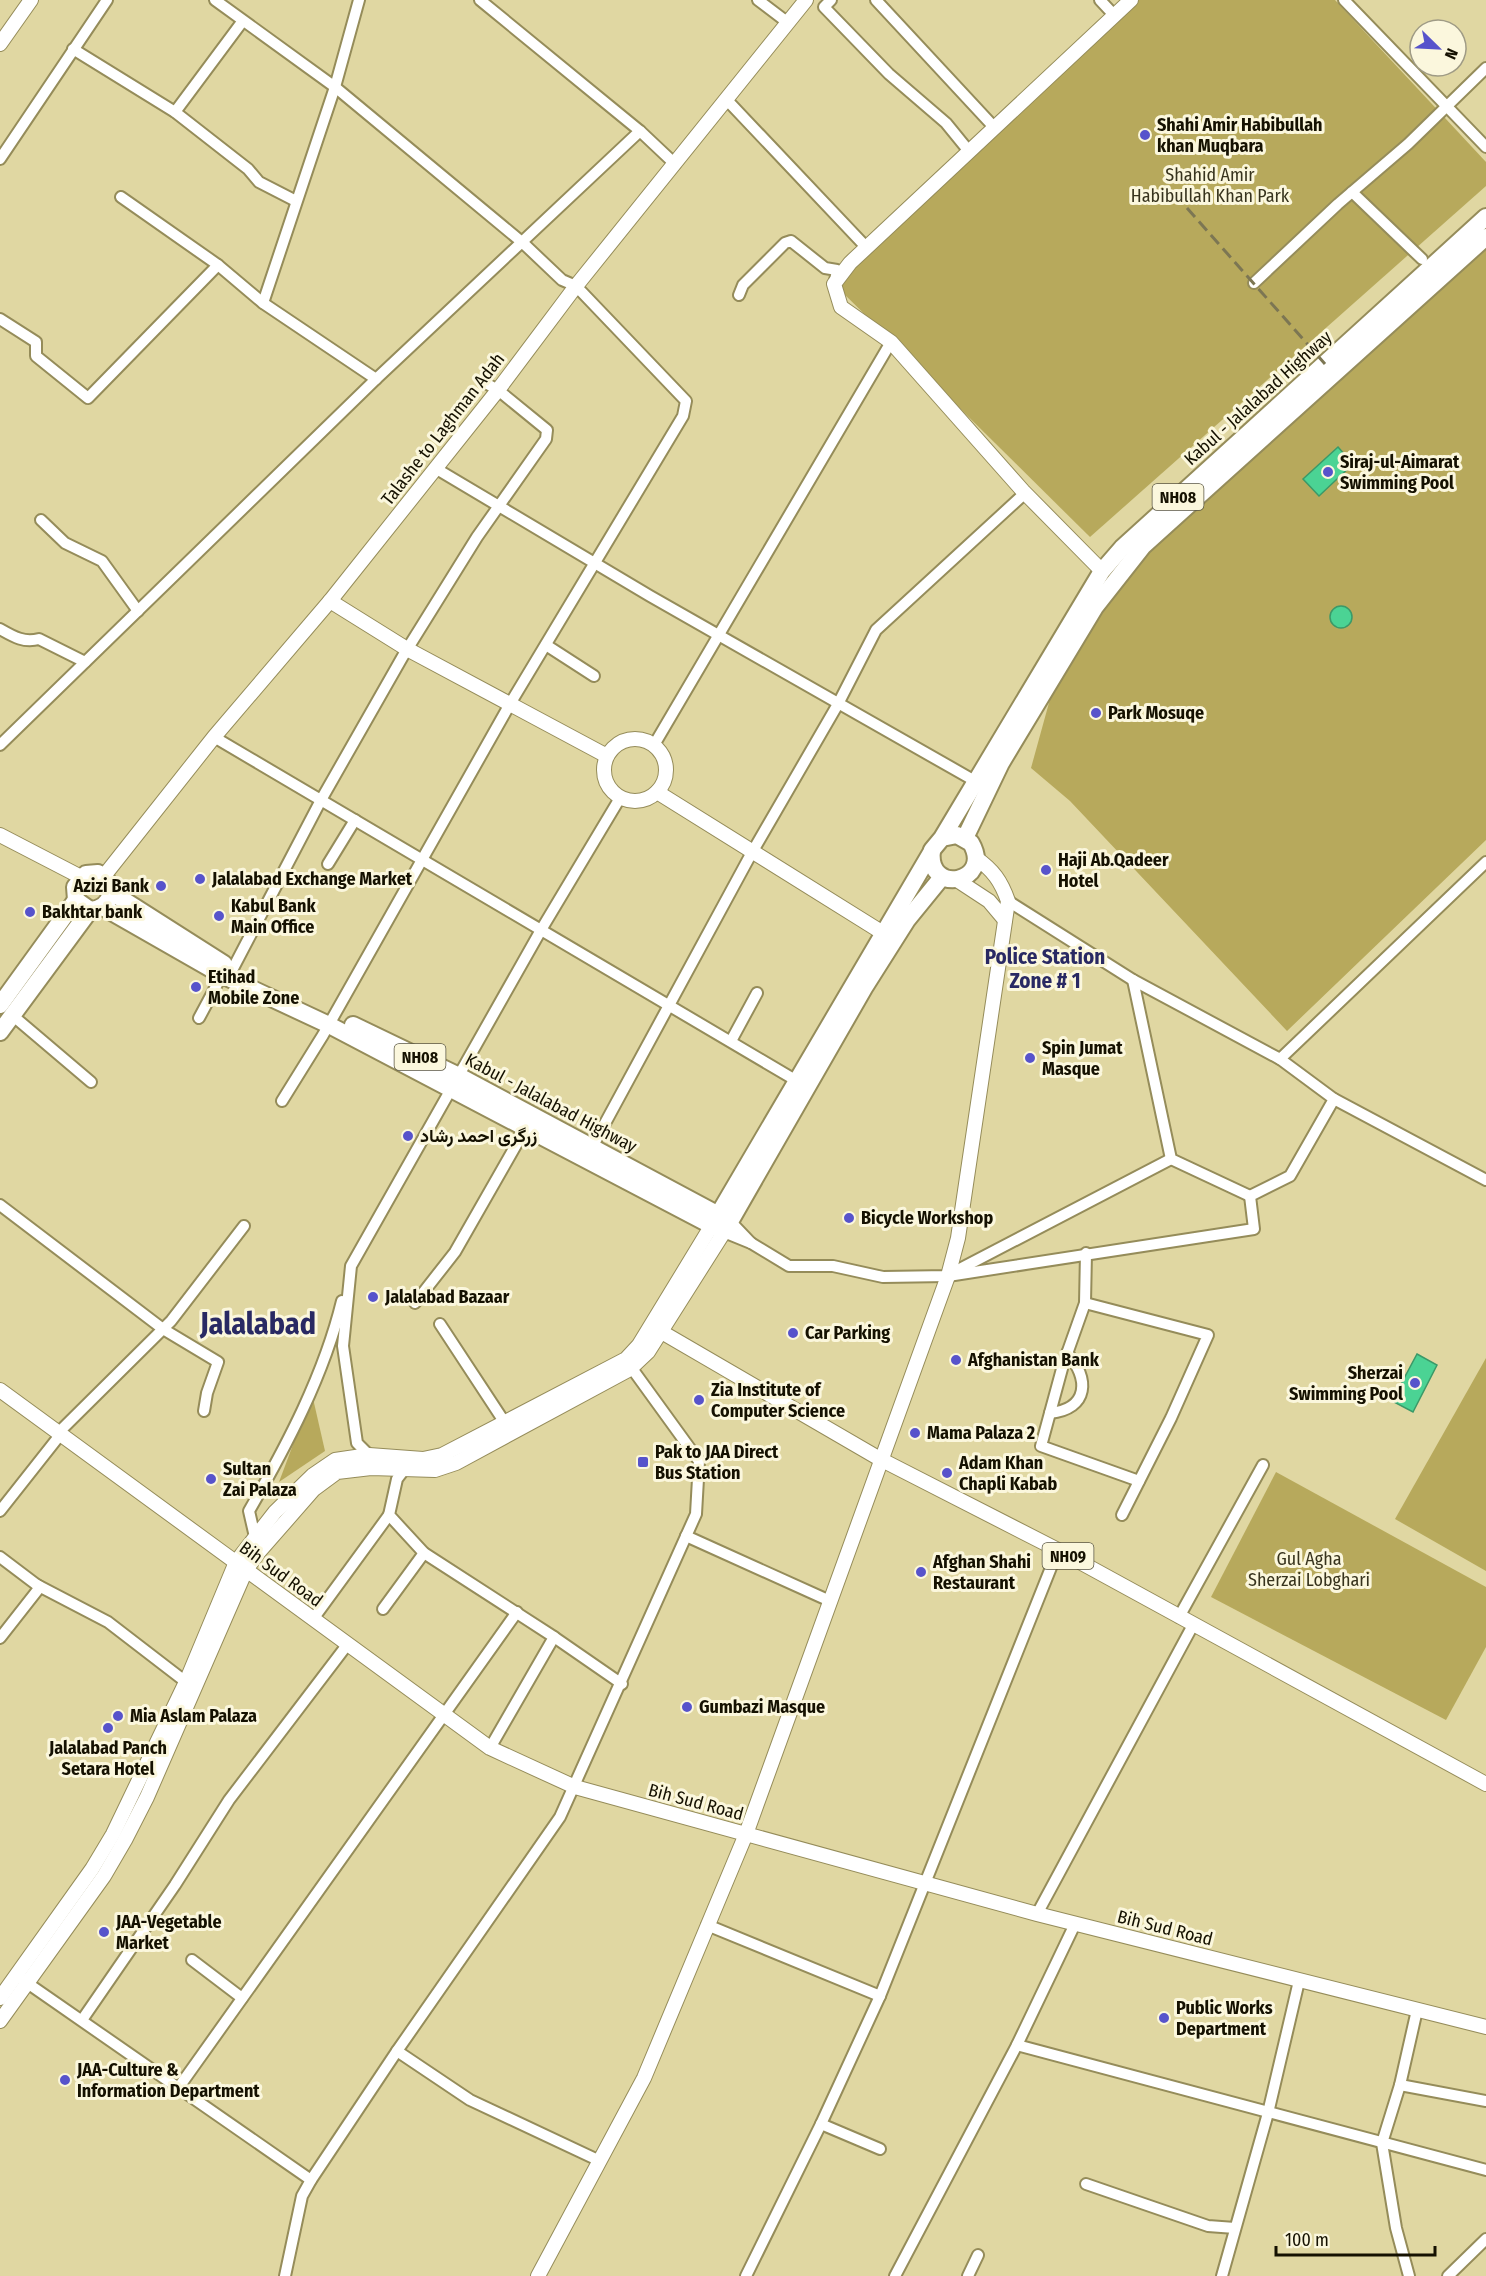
<svg xmlns="http://www.w3.org/2000/svg" width="1486" height="2276" font-family="'Fira Sans Condensed',Vazirmatn,sans-serif">
<style>
.green{fill:#b7a95c}
.water{fill:#4bd394;stroke:#3b9968;stroke-width:1.5}
.lines{fill:none;stroke-linecap:round;stroke-linejoin:round}
.minor-casing{stroke:#958c5a;stroke-width:14}
.major-casing{stroke:#958c5a;stroke-width:16}
.highway-casing{stroke:#958c5a;stroke-width:20}
.minor{stroke:#fff;stroke-width:10}
.major{stroke:#fff;stroke-width:14}
.highway{stroke:#fff;stroke-width:16}
.rail{stroke:#7c7653;stroke-width:3;stroke-dasharray:12 6;stroke-linecap:butt}
.poi-dot{fill:#5753cb;stroke:#fbf7dd;stroke-width:2}
.labels{text-anchor:middle;stroke-width:6;stroke-linejoin:round;paint-order:stroke}
.shield{fill:#fbf7dd;stroke:#5a5643;stroke-width:1.5}
.shield-label{font-size:16px;font-weight:bold;fill:#151101}
.poi-label{font-size:18px;font-weight:bold;fill:#151101;stroke:#fbf7dd;text-anchor:start}
.park-label{font-size:18px;fill:#37331d;stroke:#fbf7dd}
.street-label{font-size:18px;fill:#151101;stroke:#fbf7dd}
.quarter-label{font-size:21px;font-weight:bold;fill:#292963;stroke:#fbf7dd}
.town-label{font-size:30px;font-weight:bold;fill:#292963;stroke:#fbf7dd}
</style>
<rect width="100%" height="100%" fill="#e0d7a2"/>
<!-- green -->
<g class="green">
<path d="M 1139,0 L 1335,0 L 1486,162 L 1486,186 L 1090,537 L 836,286 Z"/>
<path d="M 1486,250 L 1486,840 L 1287,1031 L 1070,801 L 1031,768 L 1055,681 L 1092,623 L 1154,544 Z"/>
<path d="M 1486,1358 L 1486,1571 L 1395,1519 Z"/>
<path d="M 312,1394 L 325,1451 L 279,1482 Z"/>
<path d="M 1276,1472 L 1486,1587 L 1486,1647 L 1446,1720 L 1211,1597 Z"/>
</g>
<!-- water -->
<g class="water">
<path d="M 1338,447 L 1353,464 L 1319,496 L 1303,479 Z"/>
<circle cx="1341" cy="617" r="11"/>
<path d="M 1417,1354 L 1437,1365 L 1413,1412 L 1392,1401 Z"/>
</g>
<g class="lines">
<defs>
<g id="minor">
<path d="M 215,0 L 335,87 L 523,243 L 562,280 L 576,286 L 686,401 L 683,416 L 510,704 L 323,1035 L 282,1101"/>
<path d="M 480,0 L 640,131 L 675,164"/>
<path d="M 758,0 L 787,22"/>
<path d="M 831,0 L 824,7 L 889,74 L 946,123 L 968,150"/>
<path d="M 876,0 L 993,126"/>
<path d="M 1100,0 L 1114,15"/>
<path d="M 1344,0 L 1486,147"/>
<path d="M 73,49 L 175,112 L 248,169 L 259,182 L 296,201"/>
<path d="M 726,99 L 867,248"/>
<path d="M 175,112 L 242,22"/>
<path d="M 0,159 L 107,0"/>
<path d="M 1352,192 L 1422,259"/>
<path d="M 121,197 L 218,265 L 263,303 L 376,379"/>
<path d="M 1254,283 L 1338,204 L 1408,144 L 1486,68"/>
<path d="M 739,295 L 743,285 L 785,243 L 791,241 L 825,268 L 837,270 L 835,281"/>
<path d="M 263,303 L 335,87 L 359,0"/>
<path d="M 0,319 L 36,342 L 36,356 L 88,398 L 218,265"/>
<path d="M 435,468 L 650,596 L 975,781"/>
<path d="M 41,520 L 65,543 L 102,561 L 138,611"/>
<path d="M 0,629 C 14,637 24,643 39,639 L 85,662"/>
<path d="M 546,645 L 594,676"/>
<path d="M 214,737 L 797,1081"/>
<path d="M 0,745 L 376,379 L 640,131"/>
<path d="M 654,745 L 891,342"/>
<path d="M 328,864 L 355,820"/>
<path d="M 1008,901 L 1133,980 L 1280,1059 L 1486,862"/>
<path d="M 228,978 L 321,800 L 403,656 L 477,537 L 546,439 L 547,430 L 498,390 L 482,381"/>
<path d="M 1133,980 L 1171,1159 L 1250,1196"/>
<path d="M 12,1015 L 91,1082"/>
<path d="M 199,1018 L 222,975"/>
<path d="M 731,1041 L 757,993"/>
<path d="M 1334,1099 L 1486,1180"/>
<path d="M 590,1151 L 750,856 L 838,704 L 876,630 L 1023,495 L 1023,491"/>
<path d="M 0,1205 L 163,1329 L 218,1362 L 207,1393 L 204,1411"/>
<path d="M 730,1221 L 751,1243"/>
<path d="M 724,1232 L 751,1243 L 789,1266 L 833,1266 L 883,1277 L 948,1276 L 1254,1229 L 1250,1196 L 1290,1176 L 1334,1099 L 1280,1059"/>
<path d="M 1086,1253 L 1085,1303 L 1063,1365 L 1041,1446 L 1139,1481"/>
<path d="M 956,1271 L 1171,1159"/>
<path d="M 415,1303 L 455,1252 L 520,1138 L 521,1125"/>
<path d="M 1085,1303 L 1208,1335 L 1171,1418 L 1122,1515"/>
<path d="M 440,1324 L 505,1423"/>
<path d="M 1050,1413 C 1089,1409 1090,1378 1067,1353"/>
<path d="M 370,1460 L 369,1455 L 357,1443 L 343,1346 L 351,1266 L 541,930 L 620,798"/>
<path d="M 404,1470 L 397,1479 L 389,1515 L 424,1553 L 554,1637 L 490,1748"/>
<path d="M 0,1511 L 60,1435 L 58,1433 L 171,1321 L 244,1226"/>
<path d="M 686,1536 L 830,1601"/>
<path d="M 255,1537 L 249,1511 C 287,1445 324,1375 342,1301"/>
<path d="M 0,1557 L 37,1585 L 108,1622 L 186,1682"/>
<path d="M 383,1609 L 424,1553"/>
<path d="M 1179,1617 L 1263,1465"/>
<path d="M 313,1619 L 389,1515"/>
<path d="M 554,1637 L 622,1684"/>
<path d="M 0,1638 L 40,1587 L 37,1585"/>
<path d="M 1037,1914 L 1193,1625"/>
<path d="M 707,1925 L 880,1996"/>
<path d="M 192,1960 L 242,1998"/>
<path d="M 23,1980 L 311,2180"/>
<path d="M 82,2020 L 175,1885 L 229,1800 L 347,1645"/>
<path d="M 1017,2045 L 1486,2170"/>
<path d="M 397,2051 L 470,2100 L 600,2161"/>
<path d="M 1400,2085 L 1486,2101"/>
<path d="M 179,2087 L 517,1612"/>
<path d="M 821,2124 L 880,2149"/>
<path d="M 1086,2184 L 1208,2226 L 1235,2228"/>
<path d="M 285,2276 L 302,2196 L 311,2180 L 397,2051 L 560,1817 L 696,1514 L 699,1461 L 628,1363"/>
<path d="M 746,2276 L 821,2124 L 880,1996 L 1058,1550"/>
<path d="M 895,2276 L 1017,2045 L 1075,1924"/>
<path d="M 968,2276 L 978,2255"/>
<path d="M 1222,2276 L 1268,2113 L 1299,1981"/>
<path d="M 1409,2276 L 1396,2228 L 1382,2143 L 1400,2085 L 1417,2010"/>
<path d="M 1448,2276 L 1486,2239"/>
</g>
<g id="major">
<path d="M 0,44 L 31,0"/>
<path d="M 1102,571 L 1023,491 L 891,342 L 841,307 L 834,284 L 850,263 L 1131,0"/>
<path d="M 330,601 L 407,649 L 607,756"/>
<circle cx="635" cy="770" r="31"/>
<path d="M 657,792 L 883,933"/>
<path d="M 0,835 L 81,877"/>
<path d="M 104,876 L 214,737 L 330,601 L 498,390 L 576,286 L 806,0"/>
<path d="M 957,880 L 989,901 L 1005,920"/>
<path d="M 653,1327 L 880,1459 L 1058,1550 L 1486,1784"/>
<path d="M 0,1390 L 490,1748 L 575,1787 L 1037,1914 L 1486,2027"/>
<path d="M 0,1998 L 92,1869 L 113,1834 L 186,1682 L 236,1562 L 275,1512 L 313,1475 L 335,1460 L 369,1455 L 423,1459 L 442,1455 L 626,1359 L 639,1345 L 712,1225"/>
<path d="M 0,2021 L 104,1876 L 125,1840 L 147,1797 L 246,1570 L 258,1553 L 314,1489 L 337,1472 L 371,1468 L 435,1470 L 456,1463 L 630,1369 L 648,1352 L 724,1232"/>
<path d="M 538,2276 L 644,2078 L 746,1834 L 948,1276 L 958,1238 L 1008,901 C 1001,881 993,870 976,858"/>
</g>
<g id="highway">
<path d="M 942,838 L 957,835 L 971,843 C 994,883 926,896 932,850 L 942,838 L 1102,571 L 1122,548 L 1486,217"/>
<path d="M 965,838 L 1001,763 L 1095,607 L 1143,546 L 1486,237"/>
<path d="M 111,892 L 224,964"/>
<path d="M 103,907 L 222,975 L 329,1025 L 724,1232 L 864,988 L 907,920 L 942,877"/>
<path d="M 0,1005 L 76,900"/>
<path d="M 353,1025 L 459,1076 L 730,1221"/>
<path d="M 0,1032 L 90,910 C 112,909 119,884 98,873 L 86,874 L 75,887 L 76,900 L 90,910"/>
<path d="M 714,1222 L 932,851"/>
</g>
</defs>
<!-- minor casing -->
<use href="#minor" class="minor-casing"/>
<!-- major casing -->
<use href="#major" class="major-casing"/>
<!-- highway casing -->
<use href="#highway" class="highway-casing"/>
<!-- minor -->
<use href="#minor" class="minor"/>
<!-- major -->
<use href="#major" class="major"/>
<!-- highway -->
<use href="#highway" class="highway"/>
<!-- rail -->
<path class="rail" d="M 1187,208 L 1325,364"/>
</g>
<!-- markers -->
<g class="poi-dot">
<circle cx="1145" cy="135" r="6"/>
<circle cx="1328" cy="472" r="6"/>
<circle cx="1096" cy="713" r="6"/>
<circle cx="1046" cy="870" r="6"/>
<circle cx="200" cy="879" r="6"/>
<circle cx="161" cy="886" r="6"/>
<circle cx="30" cy="912" r="6"/>
<circle cx="219" cy="916" r="6"/>
<circle cx="196" cy="987" r="6"/>
<circle cx="1030" cy="1058" r="6"/>
<circle cx="408" cy="1136" r="6"/>
<circle cx="849" cy="1218" r="6"/>
<circle cx="373" cy="1297" r="6"/>
<circle cx="793" cy="1333" r="6"/>
<circle cx="956" cy="1360" r="6"/>
<circle cx="1415" cy="1383" r="6"/>
<circle cx="699" cy="1400" r="6"/>
<circle cx="915" cy="1433" r="6"/>
<rect x="637" y="1456" width="12" height="12" rx="3"/>
<circle cx="947" cy="1473" r="6"/>
<circle cx="211" cy="1479" r="6"/>
<circle cx="921" cy="1572" r="6"/>
<circle cx="687" cy="1707" r="6"/>
<circle cx="118" cy="1716" r="6"/>
<circle cx="108" cy="1728" r="6"/>
<circle cx="104" cy="1932" r="6"/>
<circle cx="1164" cy="2018" r="6"/>
<circle cx="65" cy="2080" r="6"/>
</g>
<g class="labels">
<!-- shield labels -->
<g class="shield">
<rect x="1152.5" y="484" width="51" height="26" rx="4.5"/>
<rect x="394.5" y="1044" width="51" height="26" rx="4.5"/>
<rect x="1042.5" y="1543" width="51" height="26" rx="4.5"/>
</g>
<g class="shield-label">
<text x="1178" y="503">NH08</text>
<text x="420" y="1063">NH08</text>
<text x="1068" y="1562">NH09</text>
</g>
<!-- poi labels -->
<g class="poi-label">
<text x="1157" y="131">Shahi Amir Habibullah<tspan x="1157" dy="21">khan Muqbara</tspan></text>
<text x="1340" y="468">Siraj-ul-Aimarat<tspan x="1340" dy="21">Swimming Pool</tspan></text>
<text x="1108" y="719">Park Mosuqe</text>
<text x="1058" y="866">Haji Ab.Qadeer<tspan x="1058" dy="21">Hotel</tspan></text>
<text x="212" y="885">Jalalabad Exchange Market</text>
<text x="149" y="892" text-anchor="end">Azizi Bank</text>
<text x="231" y="912">Kabul Bank<tspan x="231" dy="21">Main Office</tspan></text>
<text x="42" y="918">Bakhtar bank</text>
<text x="208" y="983">Etihad<tspan x="208" dy="21">Mobile Zone</tspan></text>
<text x="1042" y="1054">Spin Jumat<tspan x="1042" dy="21">Masque</tspan></text>
<text x="420" y="1142">زرگری احمد رشاد</text>
<text x="861" y="1224">Bicycle Workshop</text>
<text x="385" y="1303">Jalalabad Bazaar</text>
<text x="805" y="1339">Car Parking</text>
<text x="968" y="1366">Afghanistan Bank</text>
<text x="1403" y="1379" text-anchor="end">Sherzai<tspan x="1403" dy="21">Swimming Pool</tspan></text>
<text x="711" y="1396">Zia Institute of<tspan x="711" dy="21">Computer Science</tspan></text>
<text x="927" y="1439">Mama Palaza 2</text>
<text x="655" y="1458">Pak to JAA Direct<tspan x="655" dy="21">Bus Station</tspan></text>
<text x="959" y="1469">Adam Khan<tspan x="959" dy="21">Chapli Kabab</tspan></text>
<text x="223" y="1475">Sultan<tspan x="223" dy="21">Zai Palaza</tspan></text>
<text x="933" y="1568">Afghan Shahi<tspan x="933" dy="21">Restaurant</tspan></text>
<text x="699" y="1713">Gumbazi Masque</text>
<text x="130" y="1722">Mia Aslam Palaza</text>
<text x="108" y="1754" text-anchor="middle">Jalalabad Panch<tspan x="108" dy="21">Setara Hotel</tspan></text>
<text x="116" y="1928">JAA-Vegetable<tspan x="116" dy="21">Market</tspan></text>
<text x="1176" y="2014">Public Works<tspan x="1176" dy="21">Department</tspan></text>
<text x="77" y="2076">JAA-Culture &amp;<tspan x="77" dy="21">Information Department</tspan></text>
</g>
<!-- park labels -->
<g class="park-label">
<text x="1210" y="181">Shahid Amir<tspan x="1210" dy="21">Habibullah Khan Park</tspan></text>
<text x="1309" y="1565">Gul Agha<tspan x="1309" dy="21">Sherzai Lobghari</tspan></text>
</g>
<!-- street labels -->
<g class="street-label">
<text transform="translate(1258 398) rotate(-42)" y="6">Kabul - Jalalabad Highway</text>
<text transform="translate(443 429) rotate(-52)" y="6">Talashe to Laghman Adah</text>
<text transform="translate(551 1103) rotate(28)" y="6">Kabul - Jalalabad Highway</text>
<text transform="translate(281 1574) rotate(36)" y="6">Bih Sud Road</text>
<text transform="translate(696 1802) rotate(15)" y="6">Bih Sud Road</text>
<text transform="translate(1165 1928) rotate(14)" y="6">Bih Sud Road</text>
</g>
<!-- quarter labels -->
<g class="quarter-label">
<text x="1045" y="964">Police Station<tspan x="1045" dy="24">Zone # 1</tspan></text>
</g>
<!-- town labels -->
<g class="town-label">
<text x="258" y="1334">Jalalabad</text>
</g>
</g>
<!-- north arrow -->
<g transform="translate(1438 48) rotate(114)"><circle r="28" fill="#fbf7dd" stroke="#9f9b85" stroke-width="1.5"/>
<path d="M0-4.5L10 22L0 15L-10 22Z" fill="#5753cb"/>
<text y="-9" font-size="16" font-weight="bold" text-anchor="middle" fill="#151101">N</text>
</g>
<!-- scale -->
<path d="M1276 2246v9h159v-9" fill="none" stroke="#151101" stroke-width="3"/>
<text x="1285" y="2246" font-size="18" fill="#151101" stroke="#fbf7dd" stroke-width="4.5" paint-order="stroke">100 m</text>
</svg>
